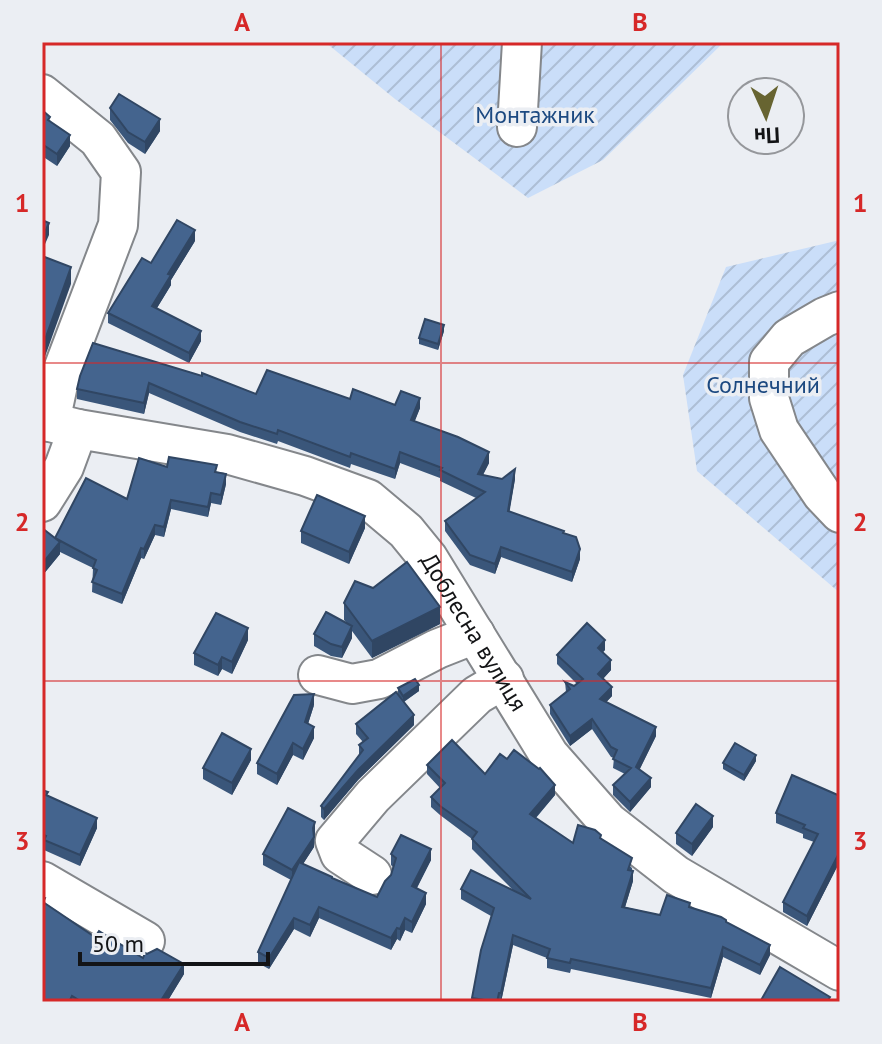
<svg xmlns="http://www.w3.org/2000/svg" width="882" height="1044" font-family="'PT Sans',sans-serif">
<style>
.garden{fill:url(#garden-furrows)}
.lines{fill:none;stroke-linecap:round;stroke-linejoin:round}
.minor-casing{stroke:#84878b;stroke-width:42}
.minor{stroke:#fff;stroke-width:38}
.wall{fill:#3a567a}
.shaded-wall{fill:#304663}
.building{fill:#44648e;stroke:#304663;stroke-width:2}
.grid{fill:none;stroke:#d62828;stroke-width:2;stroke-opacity:0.55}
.labels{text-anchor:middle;stroke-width:7;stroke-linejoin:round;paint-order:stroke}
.park-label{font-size:24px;fill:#1c4981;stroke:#ebeef3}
.street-label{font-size:24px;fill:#131416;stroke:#ebeef3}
.neatline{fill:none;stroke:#d62828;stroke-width:3}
.grid-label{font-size:26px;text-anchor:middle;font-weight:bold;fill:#d62828}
</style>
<defs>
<pattern id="garden-furrows" width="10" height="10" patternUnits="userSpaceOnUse" patternTransform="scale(2)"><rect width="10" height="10" fill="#cadef9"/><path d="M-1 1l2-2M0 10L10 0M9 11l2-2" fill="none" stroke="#adbed5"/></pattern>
</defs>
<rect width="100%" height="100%" fill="#ebeef3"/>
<!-- garden -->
<g class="garden">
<path d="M 325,42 L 724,42 L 603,160 L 528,198 L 395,99 Z"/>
<path d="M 840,240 L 840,593 L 697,471 L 683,375 L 726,267 Z"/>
</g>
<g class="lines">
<defs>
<g id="minor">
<path d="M 42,94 L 98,139 L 121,172 L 118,225 L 59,380 L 50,422"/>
<path d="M 517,127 L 522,42"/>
<path d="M 840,311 L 825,317 L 789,338 L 769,362 L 769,398 L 779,430 L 822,494 L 840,513"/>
<path id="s1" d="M 42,420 L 78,429 L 227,454 L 305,476 L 368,499 L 406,531 L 428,558 L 549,755 L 608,822 L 676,875 L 840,971"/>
<path d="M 42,502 L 64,467 L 78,429"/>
<path d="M 318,675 L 352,684 L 379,679 L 437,649 L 475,634"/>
<path d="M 372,875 L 340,854 L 335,841 L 373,796 L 477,695 L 504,679"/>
<path d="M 42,881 L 145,941"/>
</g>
</defs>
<!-- minor casing -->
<use href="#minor" class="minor-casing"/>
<!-- minor -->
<use href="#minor" class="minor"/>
</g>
<!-- wall -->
<g class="wall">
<path d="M 110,108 L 160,131 L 145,154 L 128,143 L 110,120 Z"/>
<path d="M 42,110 L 70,146 L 57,166 L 42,156 Z"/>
<path d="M 195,241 L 171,280 L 171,285 L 157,308 L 201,341 L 189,363 L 108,323 L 108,313 L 151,263 Z"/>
<path d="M 444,331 L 438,350 L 419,344 L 419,338 Z"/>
<path d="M 80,376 L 256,394 L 350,399 L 420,408 L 414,422 L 489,463 L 483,475 L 502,479 L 515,479 L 509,512 L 564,533 L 580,559 L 572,582 L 501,557 L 495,574 L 470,565 L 445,531 L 445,521 L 476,498 L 440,481 L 440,478 L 400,463 L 395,479 L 351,464 L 350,468 L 278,441 L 277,444 L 240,432 L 149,393 L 144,414 L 77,399 L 77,389 Z"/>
<path d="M 167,467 L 217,472 L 226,484 L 221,505 L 211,503 L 208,517 L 171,509 L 164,537 L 155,535 L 144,559 L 141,558 L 122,604 L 92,592 L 93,568 L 60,552 L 60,554 L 42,576 L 42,528 L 55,538 L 127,499 Z"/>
<path d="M 365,528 L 349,564 L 301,543 L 301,531 Z"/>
<path d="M 344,603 L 440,624 L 372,658 L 352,631 L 352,638 L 342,658 L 331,656 L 314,646 L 314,634 L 347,623 L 344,620 Z"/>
<path d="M 248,640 L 232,674 L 222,669 L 218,676 L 194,665 L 194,653 Z"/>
<path d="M 605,650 L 603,652 L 611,670 L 603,679 L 612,696 L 606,702 L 656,736 L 639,770 L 651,787 L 630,812 L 613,795 L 613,785 L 625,774 L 613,768 L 614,758 L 611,757 L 592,729 L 570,746 L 550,714 L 550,705 L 566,692 L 565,682 L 574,686 L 577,684 L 557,664 L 557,655 Z"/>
<path d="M 398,688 L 419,691 L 404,702 L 414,725 L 358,780 L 324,820 L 321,817 L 321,806 L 359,756 L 359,745 L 363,742 L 356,734 L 356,724 L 398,694 Z"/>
<path d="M 314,705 L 308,724 L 314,738 L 303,760 L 293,755 L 277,785 L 257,774 L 257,763 Z"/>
<path d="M 251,760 L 232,795 L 203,779 L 203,768 Z"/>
<path d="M 756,761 L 744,781 L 723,769 L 723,763 Z"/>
<path d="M 427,765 L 485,774 L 555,795 L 536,818 L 573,843 L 601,838 L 632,868 L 633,881 L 625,907 L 660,915 L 690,907 L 726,922 L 770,955 L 760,975 L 723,957 L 711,998 L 571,969 L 570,973 L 547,968 L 547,958 L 513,945 L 501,1002 L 472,1002 L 491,916 L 461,899 L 461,889 L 513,890 L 472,849 L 472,839 L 440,815 L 431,807 L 431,797 L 440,788 L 427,774 Z"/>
<path d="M 42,790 L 48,796 L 97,828 L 80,866 L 44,850 L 44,845 L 42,844 Z"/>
<path d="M 840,796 L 840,866 L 838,865 L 807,926 L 783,912 L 783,902 L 814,842 L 803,838 L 803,834 L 776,823 L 776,813 Z"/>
<path d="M 713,827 L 692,856 L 676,844 L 676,833 Z"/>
<path d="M 315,833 L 314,847 L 303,864 L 332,879 L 377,897 L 391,875 L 393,867 L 391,865 L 391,854 L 431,860 L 417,888 L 426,904 L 412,933 L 405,930 L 400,941 L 397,939 L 391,950 L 319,918 L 310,937 L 294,929 L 269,969 L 258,963 L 258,952 L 291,880 L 263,865 L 263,854 Z"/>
<path d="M 45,903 L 95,937 L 184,974 L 167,1002 L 42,1002 Z"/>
</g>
<!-- shaded-wall -->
<g class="shaded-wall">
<path d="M 160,119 L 160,131 L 145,154 L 145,142 Z"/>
<path d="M 70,135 L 70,146 L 57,166 L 57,154 Z"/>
<path d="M 49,223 L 49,235 L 42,251 L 42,239 Z"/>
<path d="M 195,230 L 195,241 L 171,280 L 171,285 L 152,316 L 152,306 L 168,274 Z"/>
<path d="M 71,267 L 71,284 L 42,365 L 42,348 Z"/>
<path d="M 444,325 L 444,331 L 438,350 L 438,344 Z"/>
<path d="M 201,331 L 201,341 L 189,363 L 189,353 Z"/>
<path d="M 149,383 L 149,393 L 144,414 L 144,403 Z"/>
<path d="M 420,398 L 420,408 L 411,431 L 411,420 Z"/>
<path d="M 400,452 L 400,463 L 395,479 L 395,469 Z"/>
<path d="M 489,452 L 489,463 L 478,484 L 478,474 Z"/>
<path d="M 515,469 L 515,479 L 508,521 L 508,511 Z"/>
<path d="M 226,474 L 226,484 L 221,505 L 221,495 Z"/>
<path d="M 211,493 L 211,503 L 208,517 L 208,507 Z"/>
<path d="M 171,500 L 171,509 L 164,537 L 164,527 Z"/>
<path d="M 365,516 L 365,528 L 349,564 L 349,552 Z"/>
<path d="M 155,525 L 155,535 L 144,559 L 144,549 Z"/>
<path d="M 60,542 L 60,554 L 42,576 L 42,564 Z"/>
<path d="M 501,547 L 501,557 L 495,574 L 495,564 Z"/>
<path d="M 141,548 L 141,558 L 122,604 L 122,594 Z"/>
<path d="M 580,549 L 580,559 L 572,582 L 572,572 Z"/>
<path d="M 440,607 L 440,624 L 372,658 L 372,641 Z"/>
<path d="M 352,626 L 352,638 L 342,658 L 342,647 Z"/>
<path d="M 248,628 L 248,640 L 232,674 L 232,662 Z"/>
<path d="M 605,640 L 605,650 L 598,657 L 598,648 Z"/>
<path d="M 222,657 L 222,669 L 218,676 L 218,665 Z"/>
<path d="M 611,660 L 611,670 L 598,684 L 598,674 Z"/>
<path d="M 419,685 L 419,691 L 403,702 L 403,696 Z"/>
<path d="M 612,687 L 612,696 L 600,709 L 600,699 Z"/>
<path d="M 314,694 L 314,705 L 305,733 L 305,722 Z"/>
<path d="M 414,715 L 414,725 L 358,780 L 324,820 L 324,809 L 358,770 Z"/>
<path d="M 592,719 L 592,729 L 570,746 L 570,736 Z"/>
<path d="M 314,727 L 314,738 L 303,760 L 303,749 Z"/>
<path d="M 656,727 L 656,736 L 636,777 L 636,767 Z"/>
<path d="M 293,743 L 293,755 L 277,785 L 277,774 Z"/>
<path d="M 251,749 L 251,760 L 232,795 L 232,783 Z"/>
<path d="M 756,755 L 756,761 L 744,781 L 744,775 Z"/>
<path d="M 651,778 L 651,787 L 630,812 L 630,802 Z"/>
<path d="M 555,785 L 555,795 L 530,824 L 530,814 Z"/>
<path d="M 713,816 L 713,827 L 692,856 L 692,844 Z"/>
<path d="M 97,818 L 97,828 L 80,866 L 80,855 Z"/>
<path d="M 315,822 L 315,833 L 313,838 L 314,837 L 314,847 L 292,881 L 292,870 Z"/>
<path d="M 431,849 L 431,860 L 412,897 L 412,886 Z"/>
<path d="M 838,855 L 838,865 L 807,926 L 807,916 Z"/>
<path d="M 633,871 L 633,881 L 622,917 L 622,907 Z"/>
<path d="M 426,893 L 426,904 L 412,933 L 412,922 Z"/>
<path d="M 319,907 L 319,918 L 310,937 L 310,925 Z"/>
<path d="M 294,918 L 294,929 L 269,969 L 269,958 Z"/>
<path d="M 405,918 L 405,930 L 400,941 L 400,929 Z"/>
<path d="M 397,928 L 397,939 L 391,950 L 391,938 Z"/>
<path d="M 513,935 L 513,945 L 501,1002 L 501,993 Z"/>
<path d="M 770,945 L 770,955 L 760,975 L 760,965 Z"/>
<path d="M 723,947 L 723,957 L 711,998 L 711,988 Z"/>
<path d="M 184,964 L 184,974 L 167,1002 L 160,1002 Z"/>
</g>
<!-- building -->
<g class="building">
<path d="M 119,94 L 160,119 L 145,142 L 128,132 L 110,108 Z"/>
<path d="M 42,110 L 50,117 L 48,120 L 70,135 L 57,154 L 42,144 Z"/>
<path d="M 42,220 L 49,223 L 42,239 Z"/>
<path d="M 177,220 L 195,230 L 168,274 L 171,275 L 152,306 L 201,331 L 189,353 L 108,313 L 142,258 L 151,263 Z"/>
<path d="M 42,256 L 71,267 L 42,348 Z"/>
<path d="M 425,319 L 444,325 L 438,344 L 419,338 Z"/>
<path d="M 93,343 L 202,376 L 202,373 L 256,394 L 267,370 L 350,399 L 353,389 L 395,405 L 401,391 L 420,398 L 411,420 L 458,437 L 489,452 L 478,474 L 502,479 L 515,469 L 508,511 L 564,531 L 563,533 L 576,537 L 580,549 L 572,572 L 501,547 L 495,564 L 470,555 L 445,521 L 485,492 L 440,470 L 442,468 L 400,452 L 395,469 L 351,453 L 350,457 L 278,430 L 277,434 L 240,422 L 149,383 L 144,403 L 77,389 L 80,376 Z"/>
<path d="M 169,457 L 217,465 L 215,472 L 226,474 L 221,495 L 211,493 L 208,507 L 171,500 L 164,527 L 155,525 L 144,549 L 141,548 L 122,594 L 92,582 L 97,570 L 93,568 L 96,560 L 55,538 L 86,478 L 127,499 L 139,458 L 167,467 Z"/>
<path d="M 317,495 L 365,516 L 349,552 L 301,531 Z"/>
<path d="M 42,528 L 60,542 L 42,564 Z"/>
<path d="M 407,562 L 440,607 L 372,641 L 344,603 L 355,581 L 373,588 Z"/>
<path d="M 326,612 L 352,626 L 342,647 L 331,644 L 314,634 Z"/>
<path d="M 216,613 L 248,628 L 232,662 L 222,657 L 218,665 L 194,653 Z"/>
<path d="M 587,623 L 605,640 L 598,648 L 611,660 L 598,674 L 612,687 L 600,699 L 656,727 L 636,767 L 651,778 L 630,802 L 613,785 L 631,768 L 613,759 L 617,750 L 611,747 L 592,719 L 570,736 L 550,705 L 570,689 L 565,682 L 574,686 L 583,679 L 557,655 Z"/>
<path d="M 415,679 L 419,685 L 403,696 L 398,688 Z"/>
<path d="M 396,692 L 414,715 L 358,770 L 324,809 L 321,806 L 363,750 L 359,745 L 368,738 L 356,724 Z"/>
<path d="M 314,694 L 305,722 L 314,727 L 303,749 L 293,743 L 277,774 L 257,763 L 294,695 Z"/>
<path d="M 222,733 L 251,749 L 232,783 L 203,768 Z"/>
<path d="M 452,740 L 485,774 L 500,754 L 507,759 L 514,750 L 539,769 L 540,768 L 555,785 L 530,814 L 573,843 L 578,825 L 595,830 L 601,835 L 600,838 L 632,858 L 628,870 L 633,871 L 622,907 L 660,915 L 667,895 L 690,903 L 689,907 L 721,917 L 726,920 L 726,922 L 770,945 L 760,965 L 723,947 L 711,988 L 571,959 L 570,963 L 547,958 L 550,949 L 513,935 L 501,993 L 499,993 L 497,1002 L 472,998 L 481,950 L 494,908 L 461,889 L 471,870 L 531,899 L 472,839 L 477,832 L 440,806 L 431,797 L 445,783 L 427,765 Z"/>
<path d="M 735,743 L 756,755 L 744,775 L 723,763 Z"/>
<path d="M 792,775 L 840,796 L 840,856 L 838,855 L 807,916 L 783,902 L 818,834 L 803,828 L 805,825 L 776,813 Z"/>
<path d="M 42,790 L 48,792 L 46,795 L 97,818 L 80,855 L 44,840 L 46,836 L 42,834 Z"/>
<path d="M 696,804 L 713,816 L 692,844 L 676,833 Z"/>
<path d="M 288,808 L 315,822 L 313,828 L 314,837 L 292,870 L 263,854 Z"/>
<path d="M 401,835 L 431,849 L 412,886 L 426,893 L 412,922 L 405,918 L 400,929 L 397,928 L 391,938 L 319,907 L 310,925 L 294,918 L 269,958 L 258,952 L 299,862 L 332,877 L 332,878 L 377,897 L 385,881 L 391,875 L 396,858 L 391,854 Z"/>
<path d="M 42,897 L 45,898 L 43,902 L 95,937 L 99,931 L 143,958 L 145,953 L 147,954 L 157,949 L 184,964 L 160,1002 L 82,1002 L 72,996 L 69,1002 L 42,1002 Z"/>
<path d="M 780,967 L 830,997 L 827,1002 L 760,1002 Z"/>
</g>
<!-- grid -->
<path class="grid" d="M 441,42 L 441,1002M 42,363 L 840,363M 42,681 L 840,681"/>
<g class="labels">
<!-- park labels -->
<g class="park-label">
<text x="535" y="123">Монтажник</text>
<text x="763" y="393">Солнечний</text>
</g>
<!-- street labels -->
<g class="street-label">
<text dy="8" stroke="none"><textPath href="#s1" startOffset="508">Доблесна вулиця</textPath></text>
</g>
</g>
<!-- border -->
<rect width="882" height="1044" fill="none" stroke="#ebeef3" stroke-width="88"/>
<!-- north arrow -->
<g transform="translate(766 116) rotate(177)"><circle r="38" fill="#ebeef3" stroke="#95979b" stroke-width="2"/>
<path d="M0-6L14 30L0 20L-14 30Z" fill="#676431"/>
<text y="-12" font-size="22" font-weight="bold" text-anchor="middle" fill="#131416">Пн</text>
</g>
<!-- scale -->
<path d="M80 952v12h188v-12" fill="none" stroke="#131416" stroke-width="4"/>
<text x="92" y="952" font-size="24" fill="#131416" stroke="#ebeef3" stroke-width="6" paint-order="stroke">50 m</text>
<rect x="44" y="44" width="794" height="956" class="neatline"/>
<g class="grid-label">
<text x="242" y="31">A</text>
<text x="640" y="31">B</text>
<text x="22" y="212">1</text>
<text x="860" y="212">1</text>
<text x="22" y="531">2</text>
<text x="860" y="531">2</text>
<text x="22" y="850">3</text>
<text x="860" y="850">3</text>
<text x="242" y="1031">A</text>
<text x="640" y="1031">B</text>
</g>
</svg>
